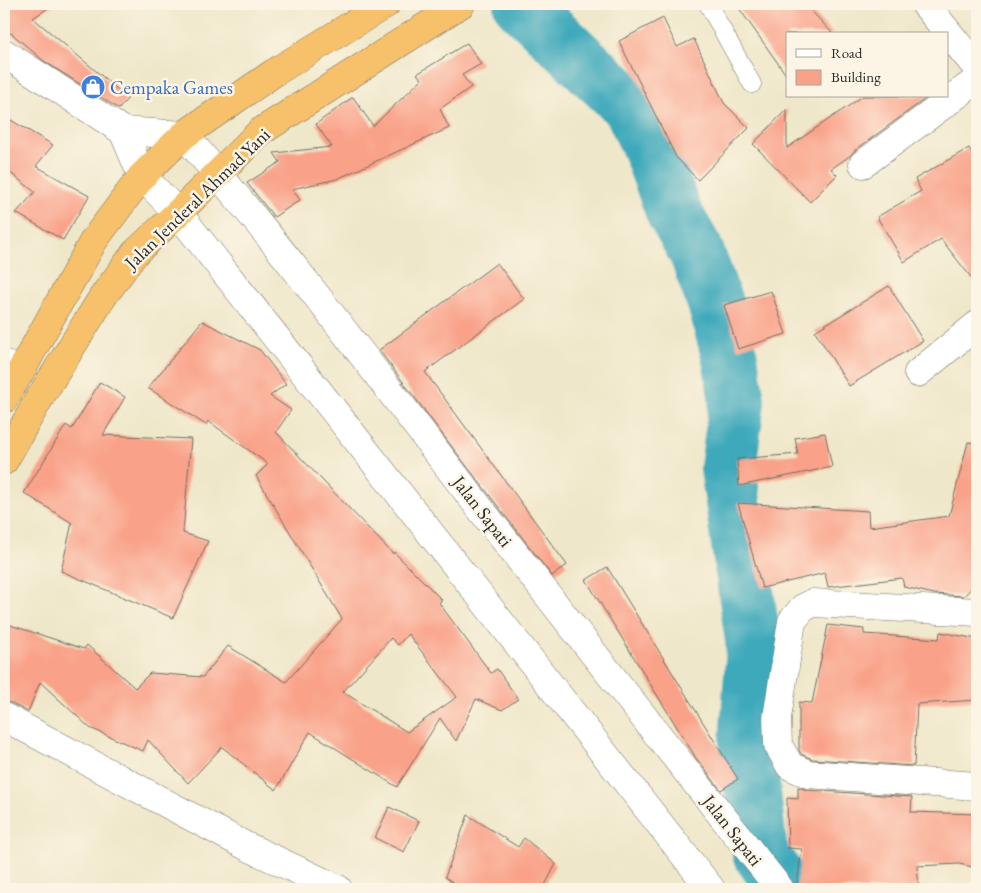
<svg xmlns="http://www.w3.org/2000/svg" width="981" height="893" font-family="'EB Garamond',serif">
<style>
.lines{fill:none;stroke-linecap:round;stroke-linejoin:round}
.river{stroke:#3ca9bb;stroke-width:56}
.building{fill:#f9a289;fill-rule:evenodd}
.service-casing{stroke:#706d62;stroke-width:19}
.minor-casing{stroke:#706d62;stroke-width:29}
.trunk-casing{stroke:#706d62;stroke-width:29}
.service{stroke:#fff;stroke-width:18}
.minor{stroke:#fff;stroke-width:28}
.trunk{stroke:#f6c16b;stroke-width:28}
.labels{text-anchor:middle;stroke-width:5;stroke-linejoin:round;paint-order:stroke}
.shop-label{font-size:19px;fill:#366cbe;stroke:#fcf5e5;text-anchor:start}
.street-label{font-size:19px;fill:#2b2b2b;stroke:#fcf5e5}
</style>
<rect width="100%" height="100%" fill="#fcf5e5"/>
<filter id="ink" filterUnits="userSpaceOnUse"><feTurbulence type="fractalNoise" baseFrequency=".02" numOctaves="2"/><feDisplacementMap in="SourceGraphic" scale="10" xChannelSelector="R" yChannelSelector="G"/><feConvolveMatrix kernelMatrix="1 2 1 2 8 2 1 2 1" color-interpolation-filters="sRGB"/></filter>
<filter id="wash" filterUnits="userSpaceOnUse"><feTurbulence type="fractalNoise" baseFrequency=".0096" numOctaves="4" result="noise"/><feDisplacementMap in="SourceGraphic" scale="20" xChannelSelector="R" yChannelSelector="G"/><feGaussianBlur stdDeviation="1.12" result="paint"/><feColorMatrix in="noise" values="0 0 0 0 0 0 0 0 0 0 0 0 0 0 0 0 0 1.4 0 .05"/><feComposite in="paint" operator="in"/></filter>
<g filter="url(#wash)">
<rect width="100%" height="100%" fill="#efe7c9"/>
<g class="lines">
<!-- river -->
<path class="river" d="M 521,4 L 631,107 L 651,151 L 674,213 L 696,251 L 715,303 L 730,358 L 737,401 L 728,468 L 754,647 L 747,742 L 760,853 L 785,889"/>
</g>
<g id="blocks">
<!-- building -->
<g class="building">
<path d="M 4,4 L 54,4 L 33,18 L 128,98 L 119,109 L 44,61 L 11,33 L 4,38 Z"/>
<path d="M 736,4 L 805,4 L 833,34 L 787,34 L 787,76 Z"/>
<path d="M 663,18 L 677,47 L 694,39 L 724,103 L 749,128 L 698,180 L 676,157 L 619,41 Z"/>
<path d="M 467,43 L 481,64 L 462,75 L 471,87 L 440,109 L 449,128 L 337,179 L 292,189 L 300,200 L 274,217 L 247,183 L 280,162 L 274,153 L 332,147 L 316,124 L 353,97 L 373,126 L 422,79 L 417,74 Z"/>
<path d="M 863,96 L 929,96 L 854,151 L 851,155 L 831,169 L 837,175 L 810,202 L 753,144 L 787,109 L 787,148 Z"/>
<path d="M 4,116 L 53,145 L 36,166 L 89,196 L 63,240 L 16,213 L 35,192 L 4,168 Z"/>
<path d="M 969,148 L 977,162 L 977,285 L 941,239 L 904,262 L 877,217 L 921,191 L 915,179 Z"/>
<path d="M 497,263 L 524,299 L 425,372 L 567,565 L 552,576 L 449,443 L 379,350 Z"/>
<path d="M 889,286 L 923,341 L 849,386 L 815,331 Z"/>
<path d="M 771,291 L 786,334 L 738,349 L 724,305 Z"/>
<path d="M 202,321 L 260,350 L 286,384 L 270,396 L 291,410 L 276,432 L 393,554 L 394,552 L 442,600 L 439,603 L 491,673 L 497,669 L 518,699 L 502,710 L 476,699 L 456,741 L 440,718 L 397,787 L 310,732 L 276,790 L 222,747 L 188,783 L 148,740 L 143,751 L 90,728 L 40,682 L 28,712 L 11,703 L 4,701 L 4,623 L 84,649 L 87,645 L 135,688 L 150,673 L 203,677 L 228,646 L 286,682 L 342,619 L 256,476 L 268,464 L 208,421 L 206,425 L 148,388 ZM 408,634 L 457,697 L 407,732 L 343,692 L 391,638 L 398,645 Z"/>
<path d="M 100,382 L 125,397 L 103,435 L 191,439 L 183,533 L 208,541 L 173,618 L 61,571 L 72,523 L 24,493 L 66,425 L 72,429 Z"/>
<path d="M 825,433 L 832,467 L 739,486 L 737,459 L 798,454 L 795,438 Z"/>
<path d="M 968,442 L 977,443 L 977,582 L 964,596 L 934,594 L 904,587 L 902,578 L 828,587 L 825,573 L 762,588 L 738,503 L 868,511 L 869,527 L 949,516 Z"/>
<path d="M 607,567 L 738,779 L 721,790 L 696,758 L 586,580 Z"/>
<path d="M 828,625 L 864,629 L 864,634 L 939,639 L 940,632 L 977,639 L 977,700 L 917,704 L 914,766 L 812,759 L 801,754 L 799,750 L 799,702 L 812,703 Z"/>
<path d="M 798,787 L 807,790 L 912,797 L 911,812 L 977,814 L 977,868 L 959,864 L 917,866 L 919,889 L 796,889 L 802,849 L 788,848 L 787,798 L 798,799 Z"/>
<path d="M 389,807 L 419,821 L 404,852 L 375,838 Z"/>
<path d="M 468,815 L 518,847 L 524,838 L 556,864 L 543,889 L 462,889 L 445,877 Z"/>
</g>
</g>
</g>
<g filter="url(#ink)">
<use href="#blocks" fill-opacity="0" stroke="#706d62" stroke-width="1"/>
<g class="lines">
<defs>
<g id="service">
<path d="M 708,4 L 752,84"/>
<path d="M 4,358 L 22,369"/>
</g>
<g id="minor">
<path d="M 925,4 L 977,68"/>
<path d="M 4,53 L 123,131 L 184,135 C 286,251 378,376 472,498 C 574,630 677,759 780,889"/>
<path d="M 123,131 L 142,176 L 178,213 L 711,889"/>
<path d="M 863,164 L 977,80"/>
<path d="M 918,373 L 977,325"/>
<path d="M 977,612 L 813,603 L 803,608 L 792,621 L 777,718 L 778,745 L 790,766 L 808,774 L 977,786"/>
<path d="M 4,717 L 246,846 L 338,889"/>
</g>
<g id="trunk">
<path d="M 4,399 L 22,369 L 94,240 L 142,176 L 184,135 L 275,72 L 386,4"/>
<path d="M 4,461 L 39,399 L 102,298 L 135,253 L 178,213 L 260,132 L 461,4"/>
</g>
</defs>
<!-- service casing -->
<use href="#service" class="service-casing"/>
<!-- minor casing -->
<use href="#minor" class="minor-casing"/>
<!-- trunk casing -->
<use href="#trunk" class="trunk-casing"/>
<!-- service -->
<use href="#service" class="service"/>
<!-- minor -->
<use href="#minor" class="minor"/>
<!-- trunk -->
<use href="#trunk" class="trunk"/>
</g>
</g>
<!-- icons -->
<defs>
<symbol id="shop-disc" viewBox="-11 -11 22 22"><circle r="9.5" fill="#3f7fe0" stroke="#fcf5e5"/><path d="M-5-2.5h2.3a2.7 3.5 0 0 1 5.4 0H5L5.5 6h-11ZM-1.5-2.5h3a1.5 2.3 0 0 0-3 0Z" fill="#fff"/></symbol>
</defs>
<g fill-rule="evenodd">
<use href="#shop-disc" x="79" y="73" width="28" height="28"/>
</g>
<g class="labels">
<!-- shop labels -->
<g class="shop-label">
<text x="110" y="94">Cempaka Games</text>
</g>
<!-- street labels -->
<g class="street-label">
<text transform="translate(197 198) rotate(-44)" y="7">Jalan Jenderal Ahmad Yani</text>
<text transform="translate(483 511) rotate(52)" y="7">Jalan Sapati</text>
<text transform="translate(733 830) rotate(52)" y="7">Jalan Sapati</text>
</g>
</g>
<!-- margin -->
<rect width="981" height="893" fill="none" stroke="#fcf5e5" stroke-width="20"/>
<!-- legend -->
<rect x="786" y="32" width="162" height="65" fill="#fcf5e5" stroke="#a8a49b"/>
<rect x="796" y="49" width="25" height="8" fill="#ffffff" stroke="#a8a49b"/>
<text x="831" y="58" font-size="15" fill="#2b2b2b">Road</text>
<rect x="796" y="70" width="25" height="15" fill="#f9a289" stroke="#a8a49b"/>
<text x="831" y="82" font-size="15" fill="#2b2b2b">Building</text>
</svg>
